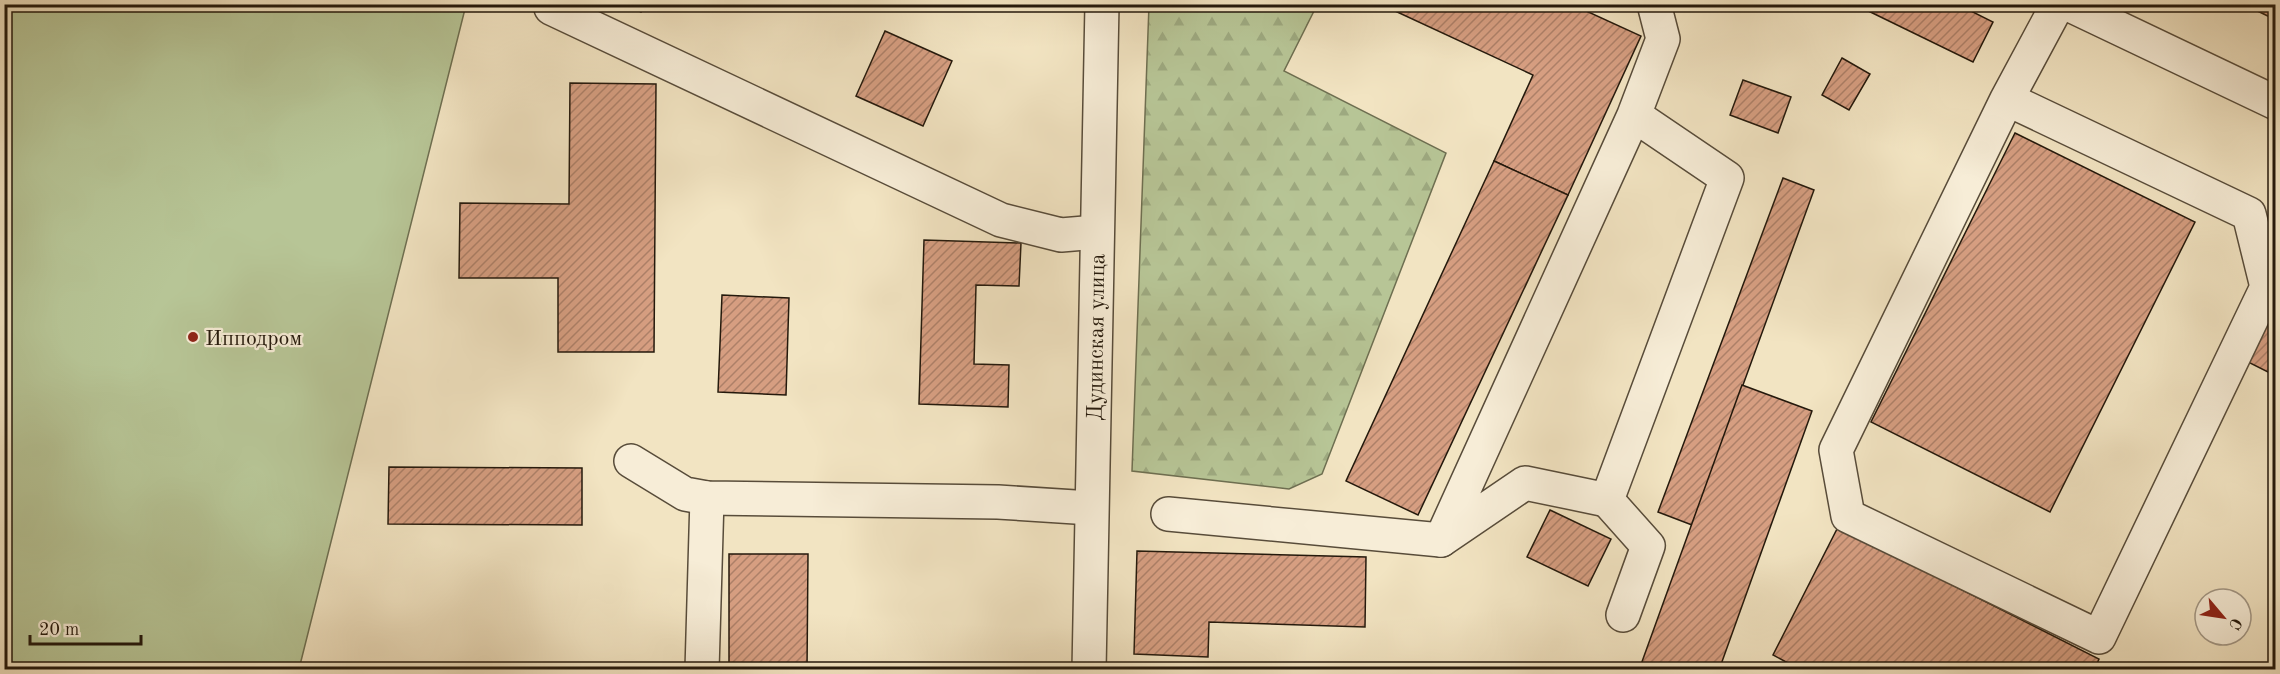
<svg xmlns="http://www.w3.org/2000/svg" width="2280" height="674" font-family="'Old Standard TT',serif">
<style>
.forest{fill:url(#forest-firs);stroke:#6e6f51;stroke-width:1.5}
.pitch{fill:#b7c596;stroke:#6e6f51;stroke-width:1.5}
.building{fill:url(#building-hatch);stroke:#24190c;stroke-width:1.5}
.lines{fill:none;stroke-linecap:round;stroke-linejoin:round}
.minor-casing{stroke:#584c3a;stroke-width:36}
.minor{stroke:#f7edd7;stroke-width:33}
.poi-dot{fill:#8f2418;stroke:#f7edd7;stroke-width:2}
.labels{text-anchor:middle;stroke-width:4.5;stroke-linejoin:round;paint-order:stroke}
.poi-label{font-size:22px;fill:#24190c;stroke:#f7edd7;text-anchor:start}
.street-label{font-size:22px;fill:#24190c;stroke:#f7edd7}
</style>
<defs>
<pattern id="forest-firs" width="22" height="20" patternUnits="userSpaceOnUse" patternTransform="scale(1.5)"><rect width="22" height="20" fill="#b7c596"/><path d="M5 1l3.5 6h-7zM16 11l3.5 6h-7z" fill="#9da980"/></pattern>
<pattern id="building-hatch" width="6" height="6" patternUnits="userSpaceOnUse" patternTransform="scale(1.5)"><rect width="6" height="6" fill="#d69e81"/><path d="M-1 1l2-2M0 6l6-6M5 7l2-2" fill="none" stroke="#ad8068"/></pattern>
</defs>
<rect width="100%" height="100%" fill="#f2e4c2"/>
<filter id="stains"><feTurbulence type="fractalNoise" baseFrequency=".00333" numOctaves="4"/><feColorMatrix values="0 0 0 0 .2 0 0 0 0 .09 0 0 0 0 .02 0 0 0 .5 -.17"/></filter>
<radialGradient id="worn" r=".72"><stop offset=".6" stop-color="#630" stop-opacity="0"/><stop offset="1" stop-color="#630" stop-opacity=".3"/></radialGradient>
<!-- forest -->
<path class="forest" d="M 1149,5 L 1317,5 L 1284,71 L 1446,153 L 1322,474 L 1289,489 L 1132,471 Z"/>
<!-- pitch -->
<path class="pitch" d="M 4,5 L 466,5 L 299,669 L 5,669 Z"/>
<!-- building -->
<g class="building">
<path d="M 623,4 L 644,4 L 641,12 Z"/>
<path d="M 1380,4 L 1571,4 L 1641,36 L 1568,195 L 1494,161 L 1533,75 Z"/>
<path d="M 1854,4 L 1957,4 L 1993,22 L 1973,62 Z"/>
<path d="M 2243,4 L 2276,4 L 2276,20 Z"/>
<path d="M 885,31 L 952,61 L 923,126 L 856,96 Z"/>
<path d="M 1842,58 L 1870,74 L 1849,110 L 1822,95 Z"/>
<path d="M 1743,80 L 1791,97 L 1778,133 L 1730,115 Z"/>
<path d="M 570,83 L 656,84 L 654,352 L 558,352 L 558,278 L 459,278 L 460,203 L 569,204 Z"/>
<path d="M 2015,133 L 2195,222 L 2050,512 L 1871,422 Z"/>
<path d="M 1494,161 L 1568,195 L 1418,515 L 1346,481 Z"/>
<path d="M 1783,178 L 1814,190 L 1692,525 L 1658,512 Z"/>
<path d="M 924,240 L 1021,243 L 1019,286 L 976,285 L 974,364 L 1009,365 L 1008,407 L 919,404 Z"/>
<path d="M 722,295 L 789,298 L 786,395 L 718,392 Z"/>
<path d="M 2276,297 L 2276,376 L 2244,360 Z"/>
<path d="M 1742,385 L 1812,411 L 1719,670 L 1639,670 Z"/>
<path d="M 389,467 L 582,468 L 582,525 L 388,524 Z"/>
<path d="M 1550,510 L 1611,539 L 1588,586 L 1527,557 Z"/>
<path d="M 1838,527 L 2099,659 L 2094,670 L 1801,670 L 1773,655 Z"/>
<path d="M 1137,551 L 1366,557 L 1365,627 L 1209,622 L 1208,657 L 1134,654 Z"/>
<path d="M 729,554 L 808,554 L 807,670 L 729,670 Z"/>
</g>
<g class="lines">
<defs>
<g id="minor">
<path d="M 2068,4 L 2276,103"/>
<path d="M 551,8 L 1001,220 L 1061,235 L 1097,232"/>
<path d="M 2007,99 L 2249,214 L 2267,287 L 2099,637 L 1848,516 L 1836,450 L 2007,99 L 2058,4"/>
<path d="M 1634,115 L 1727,178 L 1607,500 L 1525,483 L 1441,540 L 1634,115 L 1663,39 L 1654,4"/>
<path d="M 631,461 L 685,494 L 707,498 L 998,502 L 1091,508"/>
<path d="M 1607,500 L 1648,546 L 1623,615"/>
<path d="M 1168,514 L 1441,540"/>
<path d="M 702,670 L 707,498"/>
<path d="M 1089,670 L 1102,4"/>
</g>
</defs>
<!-- minor casing -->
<use href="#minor" class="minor-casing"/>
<!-- minor -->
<use href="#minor" class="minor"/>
</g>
<!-- markers -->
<circle class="poi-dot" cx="193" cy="337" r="6"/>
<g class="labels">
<!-- poi labels -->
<g class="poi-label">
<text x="205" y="345">Ипподром</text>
</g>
<!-- street labels -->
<g class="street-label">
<text transform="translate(1095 337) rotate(-89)" y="8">Дудинская улица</text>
</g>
</g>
<!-- margin -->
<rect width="2280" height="674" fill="none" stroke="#f2e4c2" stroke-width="24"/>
<rect x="6" y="6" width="2268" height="662" fill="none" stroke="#24190c" stroke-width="3"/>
<rect x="12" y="12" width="2256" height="650" fill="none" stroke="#24190c" stroke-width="1.5"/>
<!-- north arrow -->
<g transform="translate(2223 617) rotate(119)"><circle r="28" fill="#f7edd7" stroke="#a39886" stroke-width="1.5"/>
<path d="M0-4.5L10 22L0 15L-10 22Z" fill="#8f2418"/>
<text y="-9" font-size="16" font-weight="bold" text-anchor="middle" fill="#24190c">С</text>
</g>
<!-- scale -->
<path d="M30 635v9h111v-9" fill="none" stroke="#24190c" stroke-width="3"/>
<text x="39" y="635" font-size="18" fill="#24190c" stroke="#f7edd7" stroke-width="4.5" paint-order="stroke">20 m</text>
<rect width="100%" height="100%" filter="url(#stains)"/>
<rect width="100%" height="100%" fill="url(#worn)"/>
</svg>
